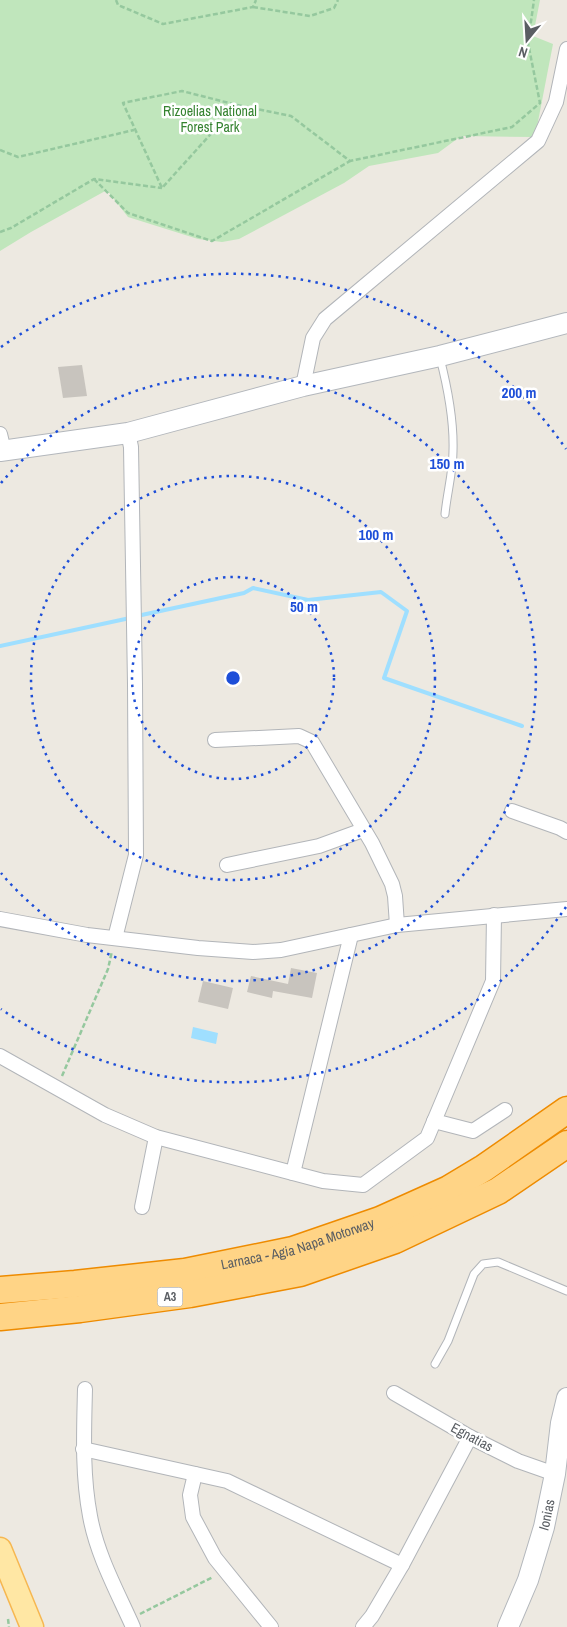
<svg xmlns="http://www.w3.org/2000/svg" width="567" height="1627" font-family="'Archivo Narrow',sans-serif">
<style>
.green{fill:#c0e6bc}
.water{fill:#9fdfff}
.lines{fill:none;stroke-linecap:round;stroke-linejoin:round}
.stream{stroke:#9fdfff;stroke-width:4}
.building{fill:#c8c4be}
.service-casing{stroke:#b2b5b9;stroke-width:9}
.minor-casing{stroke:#b2b5b9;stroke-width:16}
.secondary-casing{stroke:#b3b7bc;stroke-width:22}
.primary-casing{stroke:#f6b751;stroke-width:25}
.motorway-casing{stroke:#ee8b00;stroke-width:29}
.path{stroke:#95c89e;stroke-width:2.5;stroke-dasharray:5 2.5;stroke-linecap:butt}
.service{stroke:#fff;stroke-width:7}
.minor{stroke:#fff;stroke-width:14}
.secondary{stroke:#fff;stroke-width:20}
.primary{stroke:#ffe7a4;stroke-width:22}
.motorway{stroke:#ffd486;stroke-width:26}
.ring{fill:none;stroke:#1d4ed8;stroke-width:2.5;stroke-dasharray:2.5 5}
.labels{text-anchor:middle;stroke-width:5;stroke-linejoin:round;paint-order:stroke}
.shield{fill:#fff;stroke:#8c8e92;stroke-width:1}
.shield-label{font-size:12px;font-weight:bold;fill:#5a5e63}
.park-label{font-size:14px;fill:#358330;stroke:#fff}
.street-label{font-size:14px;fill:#5a5e63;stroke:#fff}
.centre{fill:#1d4ed8;stroke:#fff;stroke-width:2.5}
.ring-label{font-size:15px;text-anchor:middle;font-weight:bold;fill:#1d4ed8;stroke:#fff;stroke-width:5;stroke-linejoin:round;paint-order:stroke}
</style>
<rect width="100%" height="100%" fill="#ede9e1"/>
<!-- green -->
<path class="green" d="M 0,0 L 540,0 L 533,36 L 553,44 L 535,137 L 461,136 L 438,153 L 369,166 L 344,183 L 239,239 L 222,242 L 198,239 L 128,217 L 107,190 L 31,232 L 0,251 Z"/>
<!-- water -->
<path class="water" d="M 193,1027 L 218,1033 L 216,1044 L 191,1038 Z"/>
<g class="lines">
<!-- stream -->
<g class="stream">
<path d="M 137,616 L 244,593 L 253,588 L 308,600 L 381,592 L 407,611 L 384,678 L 522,726"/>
<path d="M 0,646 L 130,618"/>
</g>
</g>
<!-- building -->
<g class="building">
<path d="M 82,365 L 87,396 L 63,398 L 58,367 Z"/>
<path d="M 291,968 L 317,973 L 312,998 L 273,991 L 272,998 L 247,992 L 251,976 L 288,984 Z"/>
<path d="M 203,981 L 233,988 L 228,1009 L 198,1002 Z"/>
</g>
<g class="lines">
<defs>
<g id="service">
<path d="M 440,358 C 448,389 454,420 453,451 C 453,472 447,493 445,514"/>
<path d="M 435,1364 L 448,1341 L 474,1274 L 483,1264 L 498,1262 L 567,1291"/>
</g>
<g id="minor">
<path d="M 303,386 L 313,338 L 325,319 L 538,141 L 556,102 L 567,49"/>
<path d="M 0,434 L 4,451"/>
<path d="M 215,740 L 299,736 L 312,742 L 372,843 L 392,884 L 395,896 L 397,925"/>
<path d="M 512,811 L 560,828 L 567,832"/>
<path d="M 227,865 L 319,846 L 363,830"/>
<path d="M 0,919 L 87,935 L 198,948 L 253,952 L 281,950 L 397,925 L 567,909"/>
<path d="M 115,938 L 136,855 L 135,684 L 131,447 L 128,433"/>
<path d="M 0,1056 L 105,1115 L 156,1137 L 323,1181 L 363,1185 L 427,1138 L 493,981 L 494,915"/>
<path d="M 434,1121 L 473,1131 L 505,1110"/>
<path d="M 293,1173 L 351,935"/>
<path d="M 142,1207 L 156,1137"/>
<path d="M 85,1389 C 84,1431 82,1474 90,1516 C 97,1555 117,1591 133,1627"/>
<path d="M 394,1393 L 470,1437 L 518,1461 L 555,1474"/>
<path d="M 83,1449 L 227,1481 L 402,1565"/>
<path d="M 195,1474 L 190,1495 L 193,1517 L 215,1558 L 271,1627"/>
<path d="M 363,1627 L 372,1616 L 402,1565 L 470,1437"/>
</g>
<g id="secondary">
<path d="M 0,451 L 128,433 L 303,386 L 440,356 L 567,323"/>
<path id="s1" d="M 508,1627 L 528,1580 L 544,1527 L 555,1474 L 561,1423 L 567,1398"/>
</g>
<path id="primary" d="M 0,1549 L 32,1627"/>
<g id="motorway">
<path id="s2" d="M 0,1290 L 75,1284 L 185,1272 L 293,1250 L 380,1220 L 449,1189 L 484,1168 L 567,1110"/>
<path d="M 0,1317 L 80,1309 L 190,1294 L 300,1273 L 395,1240 L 498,1191 L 567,1144"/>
</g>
</defs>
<!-- service casing -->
<use href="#service" class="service-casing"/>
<!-- minor casing -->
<use href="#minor" class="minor-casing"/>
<!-- secondary casing -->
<use href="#secondary" class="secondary-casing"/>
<!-- primary casing -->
<use href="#primary" class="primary-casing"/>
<!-- motorway casing -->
<use href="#motorway" class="motorway-casing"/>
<!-- path -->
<g class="path">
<path d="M 116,0 L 118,5 L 163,24 L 253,7 L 256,0"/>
<path d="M 253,7 L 310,16 L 334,8 L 338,0"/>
<path d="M 237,105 L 162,188 L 123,103 L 182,91 L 237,105 L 291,116 L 350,161 L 512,127 L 540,103 L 528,43 L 534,0"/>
<path d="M 0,150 L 18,157 L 134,130"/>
<path d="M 94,179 L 128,213 L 212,241 L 350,161"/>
<path d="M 0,232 L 11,228 L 94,179 L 162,188"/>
<path d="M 62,1076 L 108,969 L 112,951"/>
<path d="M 140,1614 L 213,1577"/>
<path d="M 8,1619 L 9,1627"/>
</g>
<!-- service -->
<use href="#service" class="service"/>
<!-- minor -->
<use href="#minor" class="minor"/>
<!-- secondary -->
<use href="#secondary" class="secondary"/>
<!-- primary -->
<use href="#primary" class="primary"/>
<!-- motorway -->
<use href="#motorway" class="motorway"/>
</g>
<!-- distance rings -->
<g class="ring">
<circle cx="233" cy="678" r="101"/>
<circle cx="233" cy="678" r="202"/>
<path d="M1 483A303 303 0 1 1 1 873"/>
<path d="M566 907A404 404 0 0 1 1 1009M1 347A404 404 0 0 1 566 449"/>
</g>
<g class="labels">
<!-- shield labels -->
<rect class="shield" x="157.5" y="1287.5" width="25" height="19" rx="4"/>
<g class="shield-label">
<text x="170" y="1301">A3</text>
</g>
<!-- park labels -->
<g class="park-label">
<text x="210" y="116">Rizoelias National<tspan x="210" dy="16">Forest Park</tspan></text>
</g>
<!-- street labels -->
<g class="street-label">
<text dy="5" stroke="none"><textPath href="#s2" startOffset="302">Larnaca - Agia Napa Motorway</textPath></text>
<text transform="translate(472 1437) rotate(28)" y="5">Egnatias</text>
<text dy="5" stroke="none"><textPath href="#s1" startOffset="119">Ionias</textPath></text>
</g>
</g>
<circle cx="233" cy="678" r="8" class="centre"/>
<g class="ring-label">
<text x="519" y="398">200 m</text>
<text x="447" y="469">150 m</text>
<text x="376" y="540">100 m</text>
<text x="304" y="612">50 m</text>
</g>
<!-- north arrow -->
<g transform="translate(527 40) rotate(198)" stroke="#ffffff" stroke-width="4" paint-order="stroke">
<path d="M0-4L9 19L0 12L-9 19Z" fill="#5a5e63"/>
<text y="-8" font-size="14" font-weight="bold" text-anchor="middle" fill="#5a5e63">N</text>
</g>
</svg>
